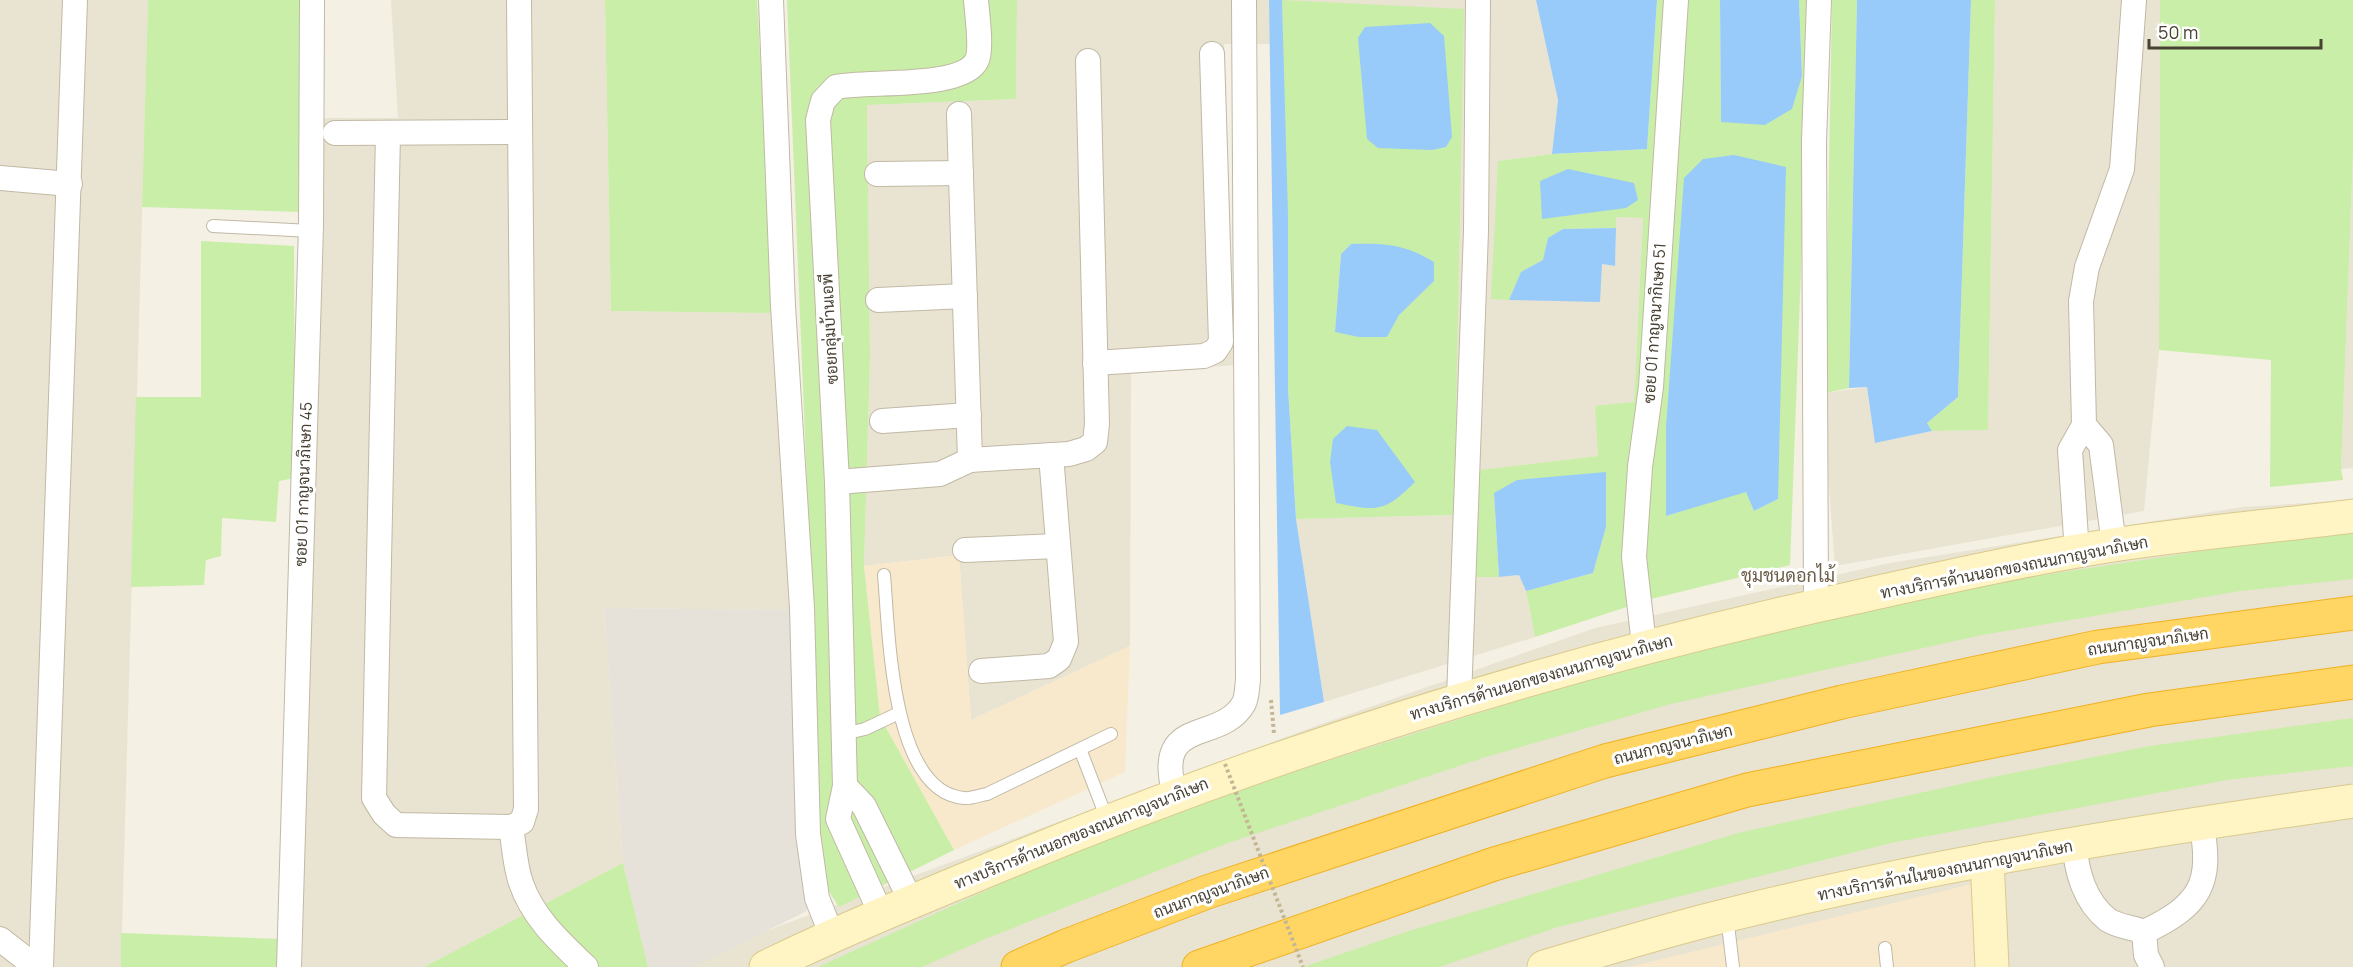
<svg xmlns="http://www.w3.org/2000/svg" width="2353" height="967" font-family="Manrope,Sarabun,sans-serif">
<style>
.residential{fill:#e9e3d1}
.commercial{fill:#f9e9cc}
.industrial{fill:#e6e1d9}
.green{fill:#c9eea7;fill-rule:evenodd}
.water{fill:#98cbf9}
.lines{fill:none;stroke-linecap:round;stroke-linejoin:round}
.lane-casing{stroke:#c1b9a5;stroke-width:14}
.street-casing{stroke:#c1b9a5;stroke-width:26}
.secondary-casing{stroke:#d9ca8e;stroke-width:35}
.highway-casing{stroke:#f0b122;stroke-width:35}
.path{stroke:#c4b695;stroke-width:4;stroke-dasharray:3 3;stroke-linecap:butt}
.lane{stroke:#fff;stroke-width:12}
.street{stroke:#fff;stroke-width:24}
.secondary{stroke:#fff4c3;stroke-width:33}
.highway{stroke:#ffd564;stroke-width:33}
.path-bridge{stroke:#c4b695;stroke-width:4;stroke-dasharray:3 3;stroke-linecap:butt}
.labels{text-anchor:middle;stroke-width:6;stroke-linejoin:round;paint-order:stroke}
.street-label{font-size:16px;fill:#474033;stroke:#fff}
.neighbourhood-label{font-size:18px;fill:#6b5f49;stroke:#fff}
</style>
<rect width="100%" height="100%" fill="#f4f0e4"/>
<!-- residential -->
<g class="residential">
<path d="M 0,0 L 148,0 L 121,967 L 0,967 Z"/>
<path d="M 391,0 L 605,0 L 611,311 L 774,313 L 792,610 L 604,608 L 623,863 L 424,967 L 302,967 L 323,118 L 398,118 Z"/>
<path d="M 1017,0 L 1269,0 L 1270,44 L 1224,44 L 1235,365 L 1131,374 L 1130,646 L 971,720 L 959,555 L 864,566 L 870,358 L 867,105 L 1016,99 Z"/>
<path d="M 1282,0 L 1536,0 L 1558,100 L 1552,154 L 1498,161 L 1602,264 L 1615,266 L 1616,217 L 1643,218 L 1634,403 L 1599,456 L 1479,470 L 1499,577 L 1519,575 L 1526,591 L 1535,637 L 1324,702 L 1296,519 L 1454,515 Z"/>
<path d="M 1995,0 L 2160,0 L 2159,350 L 2144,511 L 1835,566 L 1826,448 L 1825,393 L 1867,387 L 1875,443 L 1932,431 L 1988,430 Z"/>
<path d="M 2353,153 L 2353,468 L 2341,469 Z"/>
<path d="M 2353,500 L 2353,967 L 689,967 L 739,941 L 1313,727 L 1595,628 L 1890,563 L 2243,507 Z"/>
</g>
<!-- commercial -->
<g class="commercial">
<path d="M 959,555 L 971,720 L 1130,646 L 1125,772 L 954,850 L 880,717 L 864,566 Z"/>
<path d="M 1972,884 L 1976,967 L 1629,967 Z"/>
</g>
<!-- industrial -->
<path class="industrial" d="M 604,608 L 792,610 L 807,911 L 693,967 L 648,967 L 623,863 Z"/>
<!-- green -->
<g class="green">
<path d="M 148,0 L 300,0 L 301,212 L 142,207 Z"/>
<path d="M 605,0 L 757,0 L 774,313 L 611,311 Z"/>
<path d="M 787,0 L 1017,0 L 1016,99 L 867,105 L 870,358 L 864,566 L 880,717 L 954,850 L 839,907 L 828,890 L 818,843 L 815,678 Z"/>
<path d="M 1282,0 L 1464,9 L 1454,515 L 1296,519 L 1288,388 ZM 1351,244 L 1377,244 L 1434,281 L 1399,315 L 1387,337 L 1335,332 L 1341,254 Z"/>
<path d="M 1657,0 L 1720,0 L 1721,122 L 1802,76 L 1799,0 L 1811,0 L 1790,565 L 1651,599 L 1535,637 L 1526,591 L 1593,573 L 1606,527 L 1606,473 L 1494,493 L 1499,577 L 1476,577 L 1479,470 L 1598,456 L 1595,406 L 1634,402 L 1643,218 L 1616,217 L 1616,228 L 1563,229 L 1548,238 L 1543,260 L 1521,272 L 1509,300 L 1491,299 L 1498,161 L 1552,154 L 1647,149 ZM 1666,427 L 1778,499 L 1754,511 L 1746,491 L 1666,516 Z"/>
<path d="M 1832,0 L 1857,0 L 1849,388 L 1825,393 Z"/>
<path d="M 1971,0 L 1995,0 L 1988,430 L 1932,431 L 1927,423 L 1958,397 Z"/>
<path d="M 2160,0 L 2353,0 L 2353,153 L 2341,469 L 2343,480 L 2270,487 L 2271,360 L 2159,350 Z"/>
<path d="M 201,241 L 294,246 L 295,478 L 279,481 L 276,522 L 222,518 L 221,556 L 206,560 L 204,585 L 131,587 L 136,397 L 201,397 Z"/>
<path d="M 2353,533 L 2353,579 L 2240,591 L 1982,635 L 1671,704 L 1486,757 L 1228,843 L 985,939 L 922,967 L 818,967 L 1062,856 L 1262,782 L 1652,658 L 2004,581 L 2243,545 Z"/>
<path d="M 2353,718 L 2353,766 L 2227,780 L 1891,843 L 1558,927 L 1439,967 L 1303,967 L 1409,931 L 1742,832 L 1993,777 L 2150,746 Z"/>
<path d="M 623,863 L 648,967 L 424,967 Z"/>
<path d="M 121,933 L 280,939 L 279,967 L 121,967 Z"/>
</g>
<!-- water -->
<g class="water">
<path d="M 1269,0 L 1282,0 L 1288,216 L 1288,388 L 1296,519 L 1324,702 L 1280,715 Z"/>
<path d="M 1536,0 L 1657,0 L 1647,149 L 1552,154 L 1558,100 Z"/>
<path d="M 1720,0 L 1799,0 L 1802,76 L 1792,109 L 1765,125 L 1721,122 Z"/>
<path d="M 1857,0 L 1971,0 L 1958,397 L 1927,423 L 1932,431 L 1875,443 L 1867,387 L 1849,388 Z"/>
<path d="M 1430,23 L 1444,36 L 1452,137 L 1446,147 L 1432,150 L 1378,148 L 1367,139 L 1358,38 L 1365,27 Z"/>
<path d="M 1734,155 L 1786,167 L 1778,499 L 1754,511 L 1746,492 L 1666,516 L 1666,427 L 1684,178 L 1703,159 Z"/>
<path d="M 1568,169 L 1634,183 L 1638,200 L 1626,208 L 1542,219 L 1540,181 Z"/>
<path d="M 1616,228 L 1615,266 L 1602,264 L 1600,302 L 1509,300 L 1521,272 L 1543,260 L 1548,238 L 1563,229 Z"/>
<path d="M 1351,244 C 1385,243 1404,244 1434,262 L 1434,281 L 1399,315 L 1387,337 L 1359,337 L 1335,332 L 1341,254 Z"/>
<path d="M 1347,426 L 1377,430 L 1415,482 C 1384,513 1377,511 1336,503 L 1330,462 L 1333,439 Z"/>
<path d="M 1606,472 L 1606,527 L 1593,573 L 1526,591 L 1519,575 L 1499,577 L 1494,493 L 1517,480 Z"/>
</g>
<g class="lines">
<defs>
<g id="lane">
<path d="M 213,226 L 311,231"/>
<path d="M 884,575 C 889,629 890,792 964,798 C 971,799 980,795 987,794 L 1111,734"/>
<path d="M 843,734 L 865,729 L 899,713"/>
<path d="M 1080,749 L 1107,819"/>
<path d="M 1727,916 L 1733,967"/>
<path d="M 1885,948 L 1887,967"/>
</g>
<g id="street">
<path d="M 771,0 L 783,306 L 802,608 L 808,834 L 817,898 L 832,936"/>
<path d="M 959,114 L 970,460"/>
<path d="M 335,133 L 520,132"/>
<path d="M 388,133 L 374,798 L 384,814 L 396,825 L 511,827 L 522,822 L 526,809 L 519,0"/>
<path d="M 877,174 L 961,173"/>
<path d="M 0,178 L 70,184"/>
<path d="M 878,300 L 965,296"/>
<path d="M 1095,363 L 1204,356 L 1215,351 L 1221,342 L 1212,54"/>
<path d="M 882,421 L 969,415"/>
<path d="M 2084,425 L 2101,445 L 2114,545"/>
<path d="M 837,482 L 940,474 L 970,460 L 1069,454 L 1086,449 L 1095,442 L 1097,424 L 1088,61"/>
<path d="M 965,550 L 1058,546"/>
<path d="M 2077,552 L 2070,450 L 2084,425 L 2081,301 L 2087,267 L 2122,169 L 2134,0"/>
<path d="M 1816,606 L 1814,141 L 1819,0"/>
<path d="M 1644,645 L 1634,557 L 1640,467 L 1651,387 L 1676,0"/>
<path d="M 981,671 L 1049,666 L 1059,659 L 1066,642 L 1051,455"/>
<path d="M 1459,699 L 1476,231 L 1478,0"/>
<path d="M 845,786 L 864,806 L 911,901"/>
<path d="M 1175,795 C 1152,714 1221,745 1244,703 C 1247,697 1247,687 1248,680 L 1244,0"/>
<path d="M 511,827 C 514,845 515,866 521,883 C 533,918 560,942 586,967"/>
<path d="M 2074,844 C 2077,872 2084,901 2108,920 C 2117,926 2134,928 2144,932 C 2199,906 2214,884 2201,823"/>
<path d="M 881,914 L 838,819 L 845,786 L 837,482 L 818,120 L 823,101 L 836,87 C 866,80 963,90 977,60 C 982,49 977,13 976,0"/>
<path d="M 2144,932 L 2146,955 L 2152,967"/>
<path d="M 0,939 L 36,967"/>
<path d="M 41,967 L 75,0"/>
<path d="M 289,967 L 311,226 L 312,0"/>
</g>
<g id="secondary">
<path d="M 1987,859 L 1992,967"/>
<path d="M 766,967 C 846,928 928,895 1010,861 C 1283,748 1564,661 1852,598 C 1938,579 2025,559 2113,545 C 2193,533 2273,526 2353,516"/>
<path d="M 1544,967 C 1605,949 1666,930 1728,915 C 1933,864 2143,831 2353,801"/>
</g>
<g id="highway">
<path d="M 1018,967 L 1066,946 L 1207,892 L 1605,761 L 1842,702 L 2098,647 L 2353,613"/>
<path d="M 1199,967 L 1494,864 L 1747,790 L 2149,710 L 2353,682"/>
</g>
</defs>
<!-- lane casing -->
<use href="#lane" class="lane-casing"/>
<!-- street casing -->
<use href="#street" class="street-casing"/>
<!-- secondary casing -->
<use href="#secondary" class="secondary-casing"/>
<!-- highway casing -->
<use href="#highway" class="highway-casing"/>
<!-- path -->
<path class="path" d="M 1271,700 L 1274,734"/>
<!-- lane -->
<use href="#lane" class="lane"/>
<!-- street -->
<use href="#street" class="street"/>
<!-- secondary -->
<use href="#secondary" class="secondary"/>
<!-- highway -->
<use href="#highway" class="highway"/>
<!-- path-bridge -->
<path class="path-bridge" d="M 1225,764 L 1303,967"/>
</g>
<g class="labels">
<!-- street labels -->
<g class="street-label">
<text transform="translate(1654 323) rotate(-86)" y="6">ซอย 01 กาญจนากิเษก 51</text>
<text transform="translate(829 329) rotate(-93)" y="6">ซอยกลุ่มบ้านเอพี</text>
<text transform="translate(303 484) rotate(-88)" y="6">ซอย 01 กาญจนาภิเษก 45</text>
<text transform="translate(2014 567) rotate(-11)" y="6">ทางบริการด้านนอกของถนนกาญจนาภิเษก</text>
<text transform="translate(2148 641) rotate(-8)" y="6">ถนนกาญจนาภิเษก</text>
<text transform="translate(1541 677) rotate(-16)" y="6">ทางบริการด้านนอกของถนนกาญจนาภิเษก</text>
<text transform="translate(1673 744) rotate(-14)" y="6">ถนนกาญจนาภิเษก</text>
<text transform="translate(1081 833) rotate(-22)" y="6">ทางบริการด้านนอกของถนนกาญจนาภิเษก</text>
<text transform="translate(1945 870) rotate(-11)" y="6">ทางบริการด้านในของถนนกาญจนาภิเษก</text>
<text transform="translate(1211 892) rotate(-20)" y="6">ถนนกาญจนาภิเษก</text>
</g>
<!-- neighbourhood labels -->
<g class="neighbourhood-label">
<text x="1788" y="582">ชุมชนดอกไม้</text>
</g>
</g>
<!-- scale -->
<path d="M2149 39v9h172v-9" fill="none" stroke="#474033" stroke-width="3"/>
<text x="2158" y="39" font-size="18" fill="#474033" stroke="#ffffff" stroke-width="4.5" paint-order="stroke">50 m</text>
</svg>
